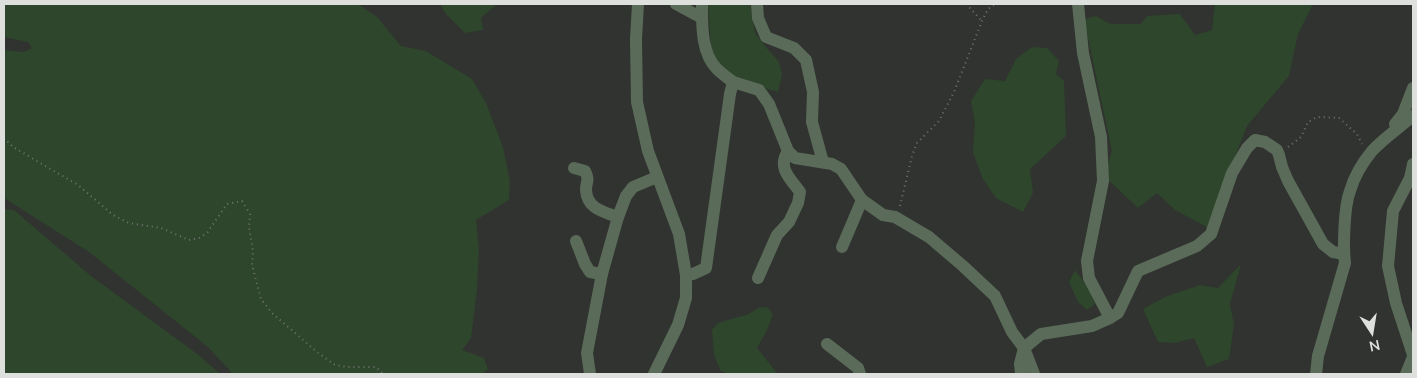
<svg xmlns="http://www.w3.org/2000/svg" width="1417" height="378" font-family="Mulish,sans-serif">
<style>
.green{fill:#2e462b}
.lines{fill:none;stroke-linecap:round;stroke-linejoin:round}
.path{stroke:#717471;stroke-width:2;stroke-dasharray:1 4;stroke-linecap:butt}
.minor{stroke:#5b6b59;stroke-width:12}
</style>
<rect width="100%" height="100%" fill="#30332f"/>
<!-- green -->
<g class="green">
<path d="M 4,4 L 358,4 L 377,17 L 401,46 L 426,51 L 472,79 L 486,103 L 503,147 L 510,181 L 509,200 L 476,220 L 479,249 L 477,289 L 471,338 L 462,350 L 484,358 L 488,369 L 482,374 L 233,374 L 208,347 L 89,252 L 4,198 L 4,50 L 24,52 L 32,48 L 28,42 L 4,37 Z"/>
<path d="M 440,4 L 497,4 L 481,18 L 483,30 L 465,33 L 445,13 Z"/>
<path d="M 708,4 L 750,4 L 755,33 L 765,46 L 779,62 L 782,74 L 778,92 L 734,79 L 718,63 L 711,47 Z"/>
<path d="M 1215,4 L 1313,4 L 1298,34 L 1289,76 L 1247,126 L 1207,227 L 1175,210 L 1157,193 L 1138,208 L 1104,176 L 1112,151 L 1084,19 L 1096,16 L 1110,24 L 1141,24 L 1147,16 L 1180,14 L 1195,35 L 1212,30 Z"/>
<path d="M 1032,47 L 1047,48 L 1059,61 L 1056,74 L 1064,81 L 1066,136 L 1030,169 L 1033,193 L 1023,212 L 996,198 L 983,179 L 973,153 L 975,122 L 971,101 L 985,79 L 1005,81 L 1016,59 Z"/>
<path d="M 4,209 L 14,210 L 91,276 L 200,356 L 220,374 L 4,374 Z"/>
<path d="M 1241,264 L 1230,304 L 1234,325 L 1229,359 L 1207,367 L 1194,338 L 1175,343 L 1158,342 L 1143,309 L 1167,296 L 1200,285 L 1218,288 Z"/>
<path d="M 1075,270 L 1090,290 L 1095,304 L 1087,310 L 1078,302 L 1069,282 Z"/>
<path d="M 767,307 L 773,314 L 767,330 L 757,348 L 778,374 L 728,374 L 720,370 L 714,355 L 712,330 L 718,323 L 749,314 L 758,308 Z"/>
</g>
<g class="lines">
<!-- path -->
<g class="path">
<path d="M 966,4 L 981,20"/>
<path d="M 4,138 L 13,147 L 78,185 L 113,215 L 129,223 L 161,228 L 189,240 L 199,238 L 207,233 L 227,204 L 242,201 L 250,214 L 249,227 L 253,252 L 252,265 L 261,299 L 272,313 L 317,352 L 335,365 L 347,367 L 376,367 L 383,374"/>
<path d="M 1288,147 L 1301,137 L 1308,122 L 1317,117 L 1339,118 L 1357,134 L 1362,144"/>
<path d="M 900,206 L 912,156 L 917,143 L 939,121 L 954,92 L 982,21 L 988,9 L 995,4"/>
</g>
<!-- minor -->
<g class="minor">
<path d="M 638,4 L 636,39 L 637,102 L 648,151 L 679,234 L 686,275 L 686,298 L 678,325 L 654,374"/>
<path d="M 676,4 L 702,18"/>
<path d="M 702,4 C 702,25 701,53 717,69 C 722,74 728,78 733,82"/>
<path d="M 757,4 L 758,18 L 766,37 L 794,48 L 806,60 L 813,92 L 812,122 L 823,162"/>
<path d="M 1078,4 L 1083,53 L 1101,137 L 1103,181 L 1087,261 L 1089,278 L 1110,318"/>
<path d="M 1395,124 L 1403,114 L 1413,88"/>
<path d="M 1413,164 L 1410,178 L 1393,211 L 1388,266 L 1396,303 L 1413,355"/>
<path d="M 574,168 L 585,171 C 590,182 586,180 586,190 C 587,209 604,212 618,217"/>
<path d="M 576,241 L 585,264 L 590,272 L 602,274"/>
<path d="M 842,247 L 862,200"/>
<path d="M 686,275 L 693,274 L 706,268 L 730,94 L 733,82 L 759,90 L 769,104 L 788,151 L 795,158 L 832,164 L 841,169 L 862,200 L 883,215 L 895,217 L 929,237 L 963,266 L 995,296 L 1012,332 L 1024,348 L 1034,374"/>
<path d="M 758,278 L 777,235 L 789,222 L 798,203 L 800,192 C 790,178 777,168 788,151"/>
<path d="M 827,344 L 858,368 L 860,374"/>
<path d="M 590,374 L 587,353 L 602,274 L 618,217 L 626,196 L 633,187 L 657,177"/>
<path d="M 1021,374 L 1020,364 L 1024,348 L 1041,334 L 1092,326 L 1110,318 L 1118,313 L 1138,271 L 1197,246 L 1211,234 L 1232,173 L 1247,148 L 1255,140 L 1265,142 L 1277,150 L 1279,155 L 1282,167 L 1288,181 L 1323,244 L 1333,252 L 1344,254"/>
<path d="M 1316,374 L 1318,356 L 1345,263 C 1343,246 1344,207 1350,191 C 1354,177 1363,162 1372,151 C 1384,138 1400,127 1413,116"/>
<path d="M 1406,374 L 1413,357"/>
</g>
</g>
<!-- border -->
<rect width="1417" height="378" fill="none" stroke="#dee0de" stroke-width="10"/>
<!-- north arrow -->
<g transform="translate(1372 333) rotate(168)" stroke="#30332f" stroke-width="4" paint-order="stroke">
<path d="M0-4L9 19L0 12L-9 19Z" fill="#dee0de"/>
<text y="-8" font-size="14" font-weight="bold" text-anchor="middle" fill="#dee0de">N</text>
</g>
</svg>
